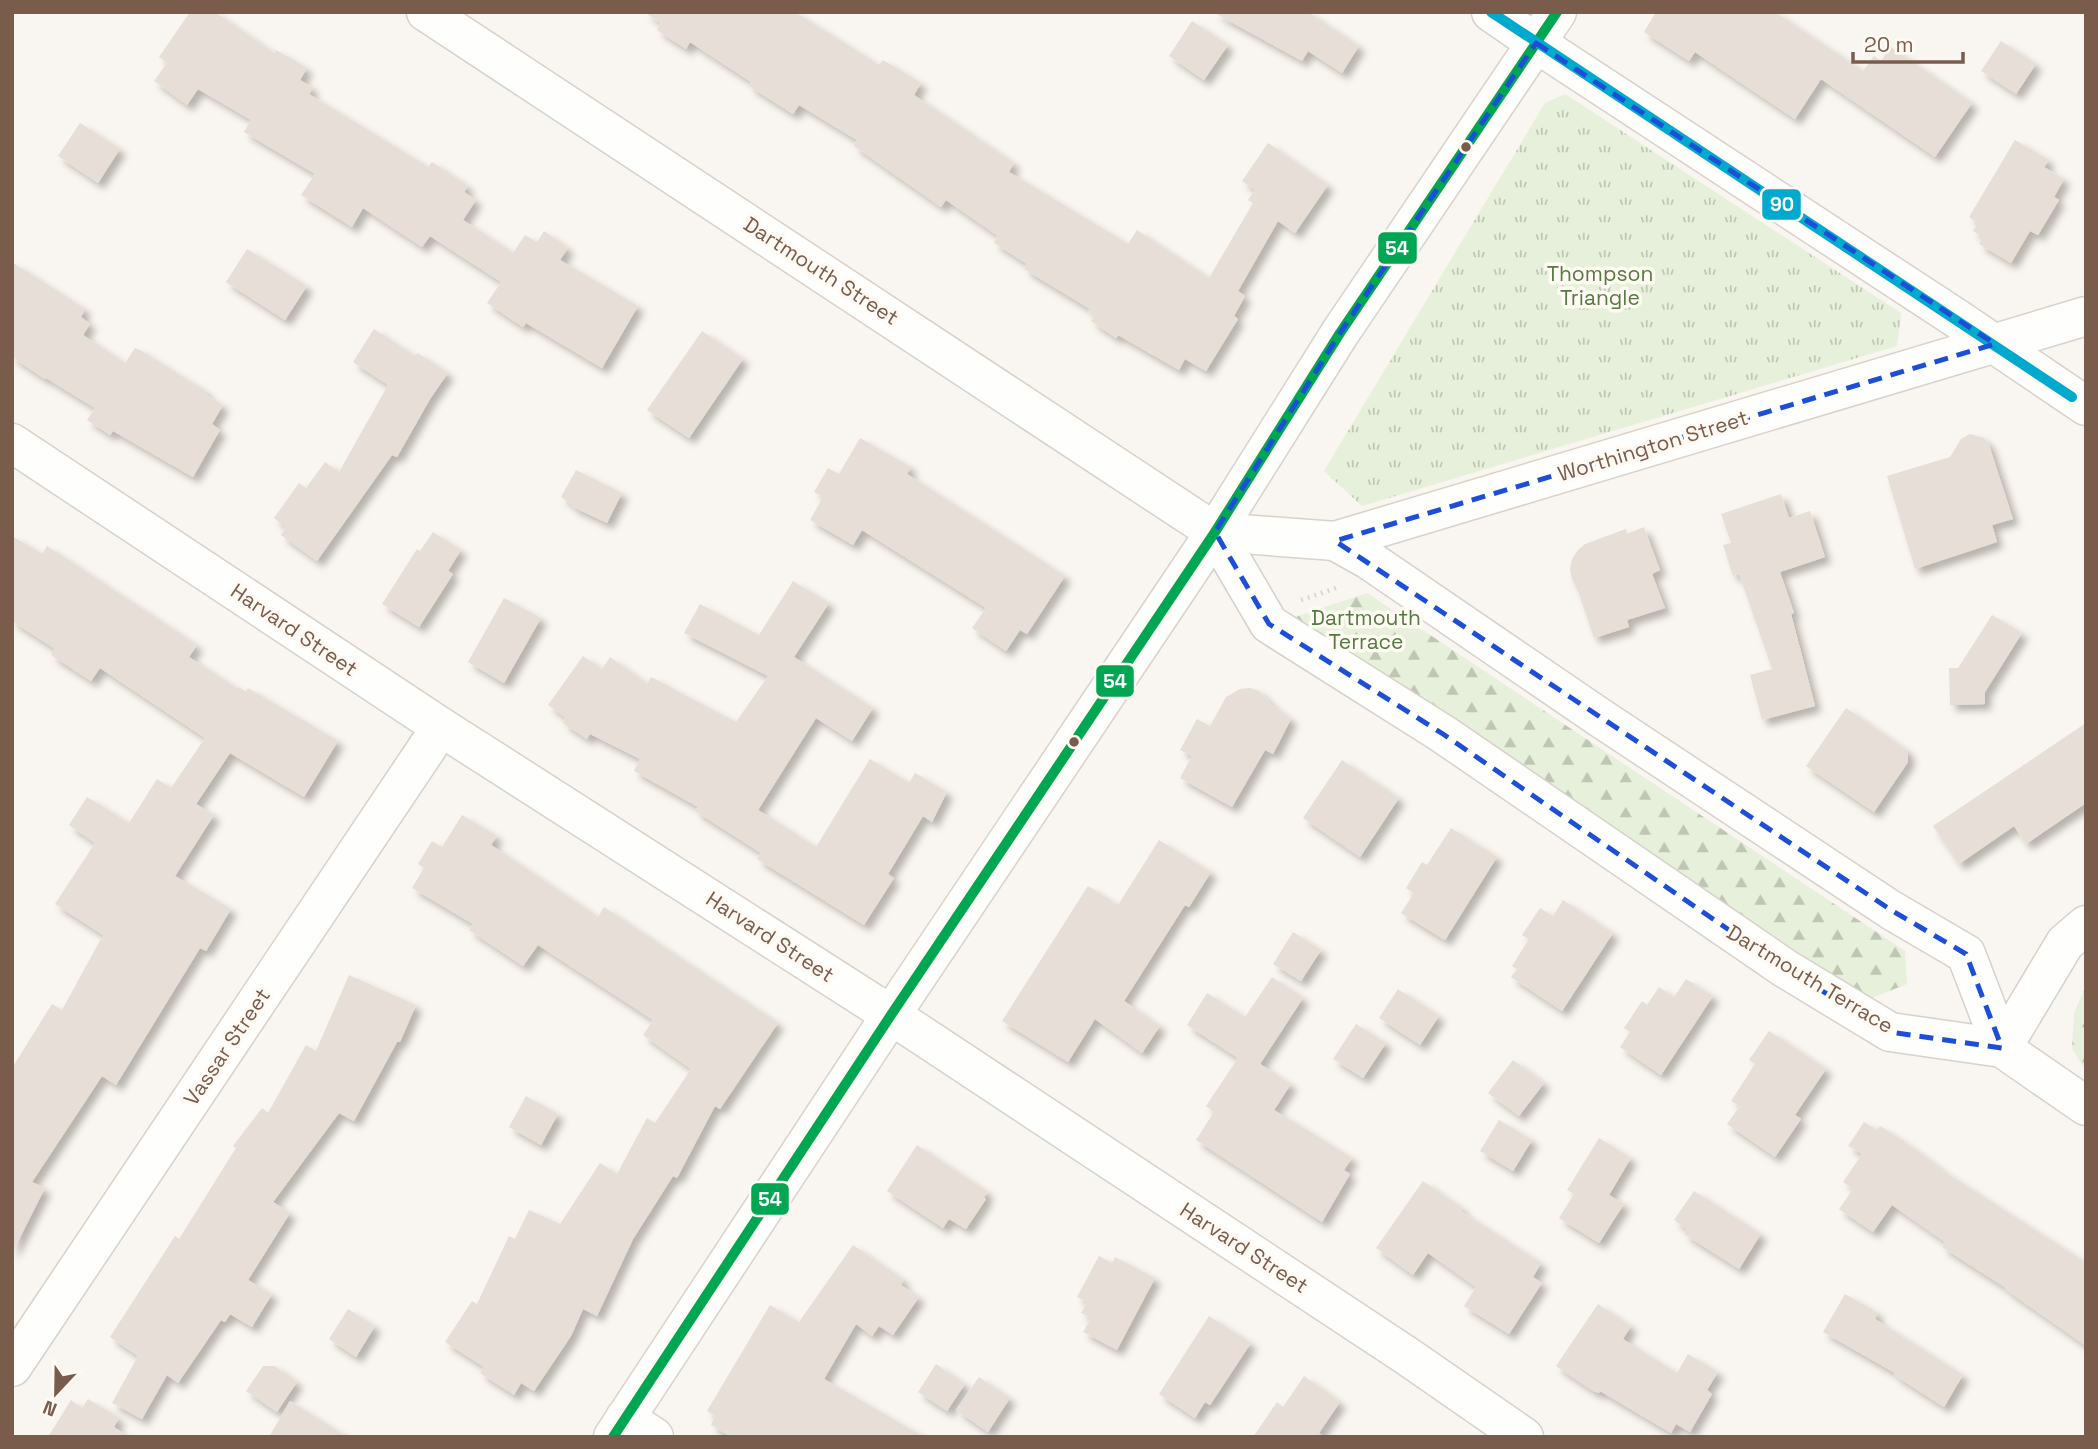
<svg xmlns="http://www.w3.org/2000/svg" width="2098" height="1449" font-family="'Space Grotesk',sans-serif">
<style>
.forest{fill:url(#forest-firs)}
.park{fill:url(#park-tufts)}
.building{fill:#e6ded7;filter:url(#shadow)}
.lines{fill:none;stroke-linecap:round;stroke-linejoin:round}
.minor-casing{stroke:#d7d1cb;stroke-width:41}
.tertiary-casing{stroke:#d7d1cb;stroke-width:41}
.secondary-casing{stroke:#d9d2cb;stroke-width:41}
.path{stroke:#dcd5d0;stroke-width:4.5;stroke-dasharray:2 5;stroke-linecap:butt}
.minor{stroke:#fefefd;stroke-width:38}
.tertiary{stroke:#fefefd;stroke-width:38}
.secondary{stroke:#fefefd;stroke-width:38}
.bus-1-casing{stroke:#fffaf3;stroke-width:16}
.bus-2-casing{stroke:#fffaf3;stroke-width:16}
.bus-1{stroke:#00a651;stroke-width:10}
.bus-2{stroke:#00a9ce;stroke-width:10}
.marked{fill:none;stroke:#1d4ed8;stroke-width:5;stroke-dasharray:14 9;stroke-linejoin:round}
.bus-dot{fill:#7a5c4d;stroke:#fffaf3;stroke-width:2.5}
.labels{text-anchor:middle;stroke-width:7;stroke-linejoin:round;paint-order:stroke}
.street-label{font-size:21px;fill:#7a5c4d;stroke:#fffaf3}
.park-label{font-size:21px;fill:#537a41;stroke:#fffaf3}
.line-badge{stroke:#fffaf3;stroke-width:2.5}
.badge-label{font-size:19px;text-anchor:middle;font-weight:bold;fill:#fff}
</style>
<defs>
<pattern id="forest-firs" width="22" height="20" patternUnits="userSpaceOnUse" patternTransform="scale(1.75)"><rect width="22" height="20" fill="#e7f0db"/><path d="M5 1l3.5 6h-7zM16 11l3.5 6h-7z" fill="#c0c6b4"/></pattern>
<pattern id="park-tufts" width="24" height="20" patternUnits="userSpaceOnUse" patternTransform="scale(1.75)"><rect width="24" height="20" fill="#e7f0db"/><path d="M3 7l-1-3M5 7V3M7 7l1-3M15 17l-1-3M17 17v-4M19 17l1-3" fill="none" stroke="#c0c6b4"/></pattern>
<filter id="shadow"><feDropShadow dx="6" dy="6" stdDeviation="3.5" flood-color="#0004"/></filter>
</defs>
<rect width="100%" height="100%" fill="#f9f5f0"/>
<!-- forest -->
<g class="forest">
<path d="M 1367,593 L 1905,951 L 1907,984 L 1869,999 L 1292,618 Z"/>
<path d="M 2086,986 L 2086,1071 L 2072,1049 L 2074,1013 Z"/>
</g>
<!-- park -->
<path class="park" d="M 1565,94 L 1901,313 L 1897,346 L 1362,506 L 1324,471 L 1545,103 Z"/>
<!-- building -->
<g class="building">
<path d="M 190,12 L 215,12 L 274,53 L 276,50 L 307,68 L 300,80 L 313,88 L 309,94 L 428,167 L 432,162 L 468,186 L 464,192 L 476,200 L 463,220 L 513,253 L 525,235 L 537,242 L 544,231 L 568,248 L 560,260 L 638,306 L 602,368 L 526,323 L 523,327 L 487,303 L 501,282 L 430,236 L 422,247 L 363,208 L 352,227 L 301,195 L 315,174 L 244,132 L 251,120 L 198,89 L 187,105 L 154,81 L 167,63 L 159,57 Z"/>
<path d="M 644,12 L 795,12 L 879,65 L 883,60 L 921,83 L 914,95 L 1014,163 L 1009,172 L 1128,244 L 1137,230 L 1209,278 L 1253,203 L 1248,200 L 1255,190 L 1242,181 L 1268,143 L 1328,185 L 1295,233 L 1278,221 L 1238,291 L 1245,296 L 1234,316 L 1238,319 L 1206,371 L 1185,359 L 1179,370 L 1118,335 L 1116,338 L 1091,321 L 1095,316 L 1088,312 L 1090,309 L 1024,269 L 1027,264 L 994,243 L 998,236 L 946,200 L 941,207 L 854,146 L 857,140 L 799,105 L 793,114 L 749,86 L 751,82 L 690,42 L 686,49 L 657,30 L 661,23 Z"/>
<path d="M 1213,12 L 1308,12 L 1359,46 L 1342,73 L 1308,51 L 1302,61 Z"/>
<path d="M 1656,12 L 1775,12 L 1863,71 L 1874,56 L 1881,61 L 1891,47 L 1972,103 L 1935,157 L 1821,79 L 1795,119 L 1695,52 L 1689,61 L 1644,32 Z"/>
<path d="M 1192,21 L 1228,45 L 1204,80 L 1169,56 Z"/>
<path d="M 2001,41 L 2036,64 L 2016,94 L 1981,71 Z"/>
<path d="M 80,123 L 120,149 L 98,183 L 58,156 Z"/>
<path d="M 2015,140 L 2049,160 L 2044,167 L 2064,179 L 2054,197 L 2059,200 L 2038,235 L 2030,231 L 2011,263 L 1979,244 L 1983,237 L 1973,231 L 1978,223 L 1969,217 Z"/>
<path d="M 247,249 L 307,286 L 285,320 L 226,282 Z"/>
<path d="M 12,262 L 85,309 L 81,317 L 90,324 L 83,335 L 125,363 L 135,348 L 140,350 L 207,392 L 206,395 L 223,405 L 212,424 L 220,430 L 193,477 L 113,431 L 110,435 L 87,420 L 95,408 L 46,378 L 45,379 L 12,357 Z"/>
<path d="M 374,329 L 415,356 L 418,353 L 448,373 L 430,399 L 397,457 L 392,455 L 317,561 L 281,535 L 286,527 L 274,518 L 299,483 L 306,488 L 325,462 L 339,472 L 388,385 L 353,362 Z"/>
<path d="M 702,331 L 743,359 L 689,438 L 647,410 Z"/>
<path d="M 1970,434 L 1984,438 L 1989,445 L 2013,519 L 1992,525 L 1997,542 L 1915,569 L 1887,476 L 1950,457 L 1961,439 Z"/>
<path d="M 860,438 L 911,467 L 907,474 L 1065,576 L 1027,634 L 1020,630 L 1006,651 L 972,628 L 986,608 L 862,530 L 853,545 L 810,520 L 823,497 L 814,492 L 828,468 L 839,474 Z"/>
<path d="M 576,470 L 622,493 L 607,523 L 571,506 L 572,504 L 561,497 Z"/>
<path d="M 1781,494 L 1789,518 L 1810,511 L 1825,557 L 1780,572 L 1794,613 L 1791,614 L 1815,706 L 1762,720 L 1750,675 L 1772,669 L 1739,574 L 1733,576 L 1723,545 L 1731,543 L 1721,514 Z"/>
<path d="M 1644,527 L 1660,570 L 1652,574 L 1665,608 L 1627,620 L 1629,627 L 1594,638 L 1578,591 L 1572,579 L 1570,570 L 1572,559 L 1578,550 L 1585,544 L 1626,529 L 1627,534 Z"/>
<path d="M 433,532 L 461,550 L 448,571 L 453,574 L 419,627 L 382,604 L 417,549 L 420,551 Z"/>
<path d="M 12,536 L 42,554 L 47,546 L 197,645 L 189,657 L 238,689 L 239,687 L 246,692 L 248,688 L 338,741 L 304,797 L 230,753 L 196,804 L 214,815 L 175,876 L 231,909 L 206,951 L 200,948 L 116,1085 L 102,1076 L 32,1182 L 45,1188 L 12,1253 L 12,1068 L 52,1004 L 62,1010 L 103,935 L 55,904 L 95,843 L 69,825 L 87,797 L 129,823 L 157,779 L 171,788 L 205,738 L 100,668 L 91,681 L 51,655 L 55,649 L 12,621 Z"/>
<path d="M 793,581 L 829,603 L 794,657 L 873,708 L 852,741 L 816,718 L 758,810 L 816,847 L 870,759 L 909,783 L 915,773 L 947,792 L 932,822 L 923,816 L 888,874 L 894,878 L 864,925 L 757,859 L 761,853 L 695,811 L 698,807 L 634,771 L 640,759 L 590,734 L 587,739 L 563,723 L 566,718 L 548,705 L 583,656 L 602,669 L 610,657 L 647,684 L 651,677 L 736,722 L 768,676 L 684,633 L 700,604 L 759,635 Z"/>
<path d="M 504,598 L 541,618 L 504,683 L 468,662 Z"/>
<path d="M 1992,615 L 2022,633 L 1985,692 L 1985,704 L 1950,705 L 1949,668 L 1958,668 Z"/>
<path d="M 1250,688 L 1259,691 L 1272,705 L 1291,719 L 1273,754 L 1265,750 L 1232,807 L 1180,778 L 1192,756 L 1180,750 L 1197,719 L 1210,726 L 1226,697 L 1240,689 Z"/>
<path d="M 1846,708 L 1908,751 L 1908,762 L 1874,812 L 1806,766 Z"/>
<path d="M 2086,723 L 2086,803 L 2026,844 L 2014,826 L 1959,864 L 1933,826 Z"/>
<path d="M 1342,760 L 1399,798 L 1360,857 L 1303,818 Z"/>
<path d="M 462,815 L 497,836 L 491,845 L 598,917 L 604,907 L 778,1023 L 720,1109 L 715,1106 L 677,1178 L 673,1176 L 633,1239 L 597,1316 L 583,1309 L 571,1336 L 534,1391 L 521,1383 L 514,1395 L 480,1373 L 484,1367 L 445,1342 L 472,1301 L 477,1304 L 509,1236 L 515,1239 L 529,1210 L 560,1224 L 600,1163 L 617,1174 L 647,1118 L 655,1123 L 691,1069 L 643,1035 L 653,1020 L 538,945 L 523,966 L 469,930 L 473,924 L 412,888 L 424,868 L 418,864 L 432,841 L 442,847 Z"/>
<path d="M 1451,828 L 1497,857 L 1445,940 L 1401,913 L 1414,893 L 1406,888 L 1422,862 L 1427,865 Z"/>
<path d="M 1159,840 L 1211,872 L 1189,907 L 1185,905 L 1124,1001 L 1160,1026 L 1142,1053 L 1095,1019 L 1068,1062 L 1002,1021 L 1088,886 L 1118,905 Z"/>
<path d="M 1563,900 L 1613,933 L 1562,1011 L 1511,977 L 1517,969 L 1512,966 L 1529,939 L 1522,935 L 1540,908 L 1553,916 Z"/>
<path d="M 1293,932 L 1321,950 L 1301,981 L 1273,964 Z"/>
<path d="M 349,975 L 416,1005 L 400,1042 L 397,1042 L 354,1121 L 339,1113 L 273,1202 L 290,1213 L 248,1280 L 272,1294 L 252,1327 L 230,1314 L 225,1322 L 221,1320 L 178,1383 L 167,1375 L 142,1419 L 112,1403 L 138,1356 L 110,1337 L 175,1236 L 179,1239 L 236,1148 L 233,1146 L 262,1108 L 268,1113 L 306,1045 L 316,1051 Z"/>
<path d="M 1272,977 L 1303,998 L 1260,1064 L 1291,1084 L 1274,1110 L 1352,1158 L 1344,1170 L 1350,1174 L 1322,1222 L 1196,1140 L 1214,1112 L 1206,1106 L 1238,1058 L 1187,1025 L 1207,993 L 1245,1017 Z"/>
<path d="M 1686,979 L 1713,996 L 1661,1075 L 1620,1047 L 1630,1032 L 1624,1028 L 1642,1001 L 1647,1005 L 1659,987 L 1674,997 Z"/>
<path d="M 1398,989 L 1439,1016 L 1420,1045 L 1379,1018 Z"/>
<path d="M 1356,1024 L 1386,1043 L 1363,1078 L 1333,1059 Z"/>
<path d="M 1769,1031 L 1826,1069 L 1795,1115 L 1801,1119 L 1775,1157 L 1727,1124 L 1740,1106 L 1731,1101 L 1755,1064 L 1749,1060 Z"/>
<path d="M 1513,1060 L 1544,1083 L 1519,1116 L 1488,1093 Z"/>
<path d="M 526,1096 L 558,1114 L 541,1145 L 509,1127 Z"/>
<path d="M 1499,1120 L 1532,1140 L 1513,1171 L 1480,1151 Z"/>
<path d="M 1864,1122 L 1877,1130 L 1880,1126 L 1903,1141 L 1938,1166 L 1937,1167 L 2086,1263 L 2086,1346 L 2005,1289 L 2006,1288 L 1942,1247 L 1945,1242 L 1892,1205 L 1873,1232 L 1839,1209 L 1853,1189 L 1843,1182 L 1862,1154 L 1848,1146 Z"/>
<path d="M 1599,1138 L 1631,1158 L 1609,1195 L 1624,1204 L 1599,1243 L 1559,1218 L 1574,1194 L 1567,1190 Z"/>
<path d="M 917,1145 L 988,1192 L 984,1197 L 986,1199 L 966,1229 L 949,1219 L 943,1228 L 887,1191 Z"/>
<path d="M 1423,1181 L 1463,1209 L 1461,1211 L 1541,1263 L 1533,1277 L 1542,1283 L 1509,1334 L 1464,1306 L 1476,1287 L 1428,1253 L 1413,1275 L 1376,1248 Z"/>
<path d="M 1694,1191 L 1761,1234 L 1739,1269 L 1684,1234 L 1687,1229 L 1674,1220 Z"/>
<path d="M 853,1245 L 904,1280 L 901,1285 L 919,1297 L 893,1335 L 879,1326 L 872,1336 L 856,1324 L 824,1379 L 924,1437 L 731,1437 L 711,1425 L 715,1416 L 707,1411 L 770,1305 L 799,1322 Z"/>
<path d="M 1099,1256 L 1112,1263 L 1115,1257 L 1155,1278 L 1117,1350 L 1083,1332 L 1091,1318 L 1081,1313 L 1087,1302 L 1077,1297 Z"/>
<path d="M 1845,1294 L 1878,1313 L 1875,1319 L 1963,1375 L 1944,1407 L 1894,1375 L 1895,1373 L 1823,1332 Z"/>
<path d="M 1598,1304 L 1631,1326 L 1623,1339 L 1677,1373 L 1688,1354 L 1718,1372 L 1707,1390 L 1712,1394 L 1690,1432 L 1676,1424 L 1671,1433 L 1600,1391 L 1599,1393 L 1593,1391 L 1556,1366 Z"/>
<path d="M 348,1309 L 375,1326 L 356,1357 L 329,1339 Z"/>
<path d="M 1209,1316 L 1251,1343 L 1210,1405 L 1205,1402 L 1195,1418 L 1159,1394 Z"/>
<path d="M 936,1364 L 965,1384 L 947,1411 L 918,1392 Z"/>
<path d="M 263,1366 L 275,1366 L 297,1382 L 277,1412 L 246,1391 Z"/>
<path d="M 1304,1376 L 1340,1402 L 1319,1433 L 1324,1437 L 1253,1437 L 1277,1402 L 1283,1407 Z"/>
<path d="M 979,1377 L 1010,1398 L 988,1432 L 956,1410 Z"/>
<path d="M 88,1399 L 119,1418 L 114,1427 L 129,1437 L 48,1437 L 71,1400 L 82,1408 Z"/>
<path d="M 290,1401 L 347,1437 L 269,1437 Z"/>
</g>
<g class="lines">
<defs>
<g id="minor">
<path d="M 426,12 L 1215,532 L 1269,624 L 1443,734 L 1786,969 L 1890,1032 L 2002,1048 L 2086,1106"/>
<path d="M 1536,43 L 1956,318 L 2086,406"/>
<path d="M 12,443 L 441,727 L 891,1015 L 1407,1356 L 1524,1437"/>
<path d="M 1335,541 L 1369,560 L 1599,717 L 1891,910 L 1966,954 L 2002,1048"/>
<path d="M 2002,1048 L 2065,943 L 2086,925"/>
<path d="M 12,1367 L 441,727"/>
<path d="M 625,1418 L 654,1437"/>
</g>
<path id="tertiary" d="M 1491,12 L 1536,43"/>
<g id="secondary">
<path d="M 1215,532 L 1335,541 L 2086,316"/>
<path d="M 613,1437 L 891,1015 L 1215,532 L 1340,333 L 1557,12"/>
</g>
</defs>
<!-- minor casing -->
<use href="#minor" class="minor-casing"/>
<!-- tertiary casing -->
<use href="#tertiary" class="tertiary-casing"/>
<!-- secondary casing -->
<use href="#secondary" class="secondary-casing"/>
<!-- path -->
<path class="path" d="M 1301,600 L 1339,587"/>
<!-- minor -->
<use href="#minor" class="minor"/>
<!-- tertiary -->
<use href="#tertiary" class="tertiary"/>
<!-- secondary -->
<use href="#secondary" class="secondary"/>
<defs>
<path id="bus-1" d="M 613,1437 L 891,1015 L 1215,532 L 1340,333 L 1557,12"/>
<path id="bus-2" d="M 1491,12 L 2072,397"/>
</defs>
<!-- bus-1 casing -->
<use href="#bus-1" class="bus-1-casing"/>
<!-- bus-2 casing -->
<use href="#bus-2" class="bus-2-casing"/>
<!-- bus-1 -->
<use href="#bus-1" class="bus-1"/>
<!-- bus-2 -->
<use href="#bus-2" class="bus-2"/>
</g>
<!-- marked area -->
<path class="marked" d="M 1536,43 L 1995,344 L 1335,541 L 1891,910 L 1966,954 L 2002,1048 L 1890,1032 L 1786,969 L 1443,734 L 1269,624 L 1215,532 L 1340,333 Z"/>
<!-- markers -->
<g class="bus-dot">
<circle cx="1466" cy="147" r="6"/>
<circle cx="1074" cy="742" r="6"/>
</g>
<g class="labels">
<!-- street labels -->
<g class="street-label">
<text transform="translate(821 271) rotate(33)" y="7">Dartmouth Street</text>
<text transform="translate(1653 446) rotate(-17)" y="7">Worthington Street</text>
<text transform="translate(294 630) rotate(34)" y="7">Harvard Street</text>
<text transform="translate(770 937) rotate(33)" y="7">Harvard Street</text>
<text transform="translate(1810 979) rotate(31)" y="7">Dartmouth Terrace</text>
<text transform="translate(227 1047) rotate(-56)" y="7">Vassar Street</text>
<text transform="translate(1244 1248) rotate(33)" y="7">Harvard Street</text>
</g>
<!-- park labels -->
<g class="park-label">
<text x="1600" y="281">Thompson<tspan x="1600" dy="24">Triangle</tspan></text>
<text x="1366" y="625">Dartmouth<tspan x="1366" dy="24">Terrace</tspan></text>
</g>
</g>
<g class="line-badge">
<rect x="1761" y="188" width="41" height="33" rx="7" fill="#00a9ce"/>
<rect x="1377" y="231" width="41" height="34" rx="7" fill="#00a651"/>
<rect x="1095" y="664" width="40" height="34" rx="7" fill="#00a651"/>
<rect x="750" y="1182" width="40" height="34" rx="7" fill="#00a651"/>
</g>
<g class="badge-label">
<text x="1782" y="211">90</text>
<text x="1397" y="255">54</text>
<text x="1115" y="688">54</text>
<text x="770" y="1206">54</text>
</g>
<!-- border -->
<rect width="2098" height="1449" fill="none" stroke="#7a5c4d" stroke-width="28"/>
<!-- north arrow -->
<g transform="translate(56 1393) rotate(202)" stroke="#fffaf3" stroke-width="5" paint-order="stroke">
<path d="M0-5L12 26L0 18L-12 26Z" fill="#7a5c4d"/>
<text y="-10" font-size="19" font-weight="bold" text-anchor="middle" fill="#7a5c4d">N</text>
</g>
<!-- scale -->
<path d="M1853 52v10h110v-10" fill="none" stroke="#7a5c4d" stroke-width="3.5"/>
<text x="1864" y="52" font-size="21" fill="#7a5c4d" stroke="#fffaf3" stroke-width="5" paint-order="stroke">20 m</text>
</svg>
